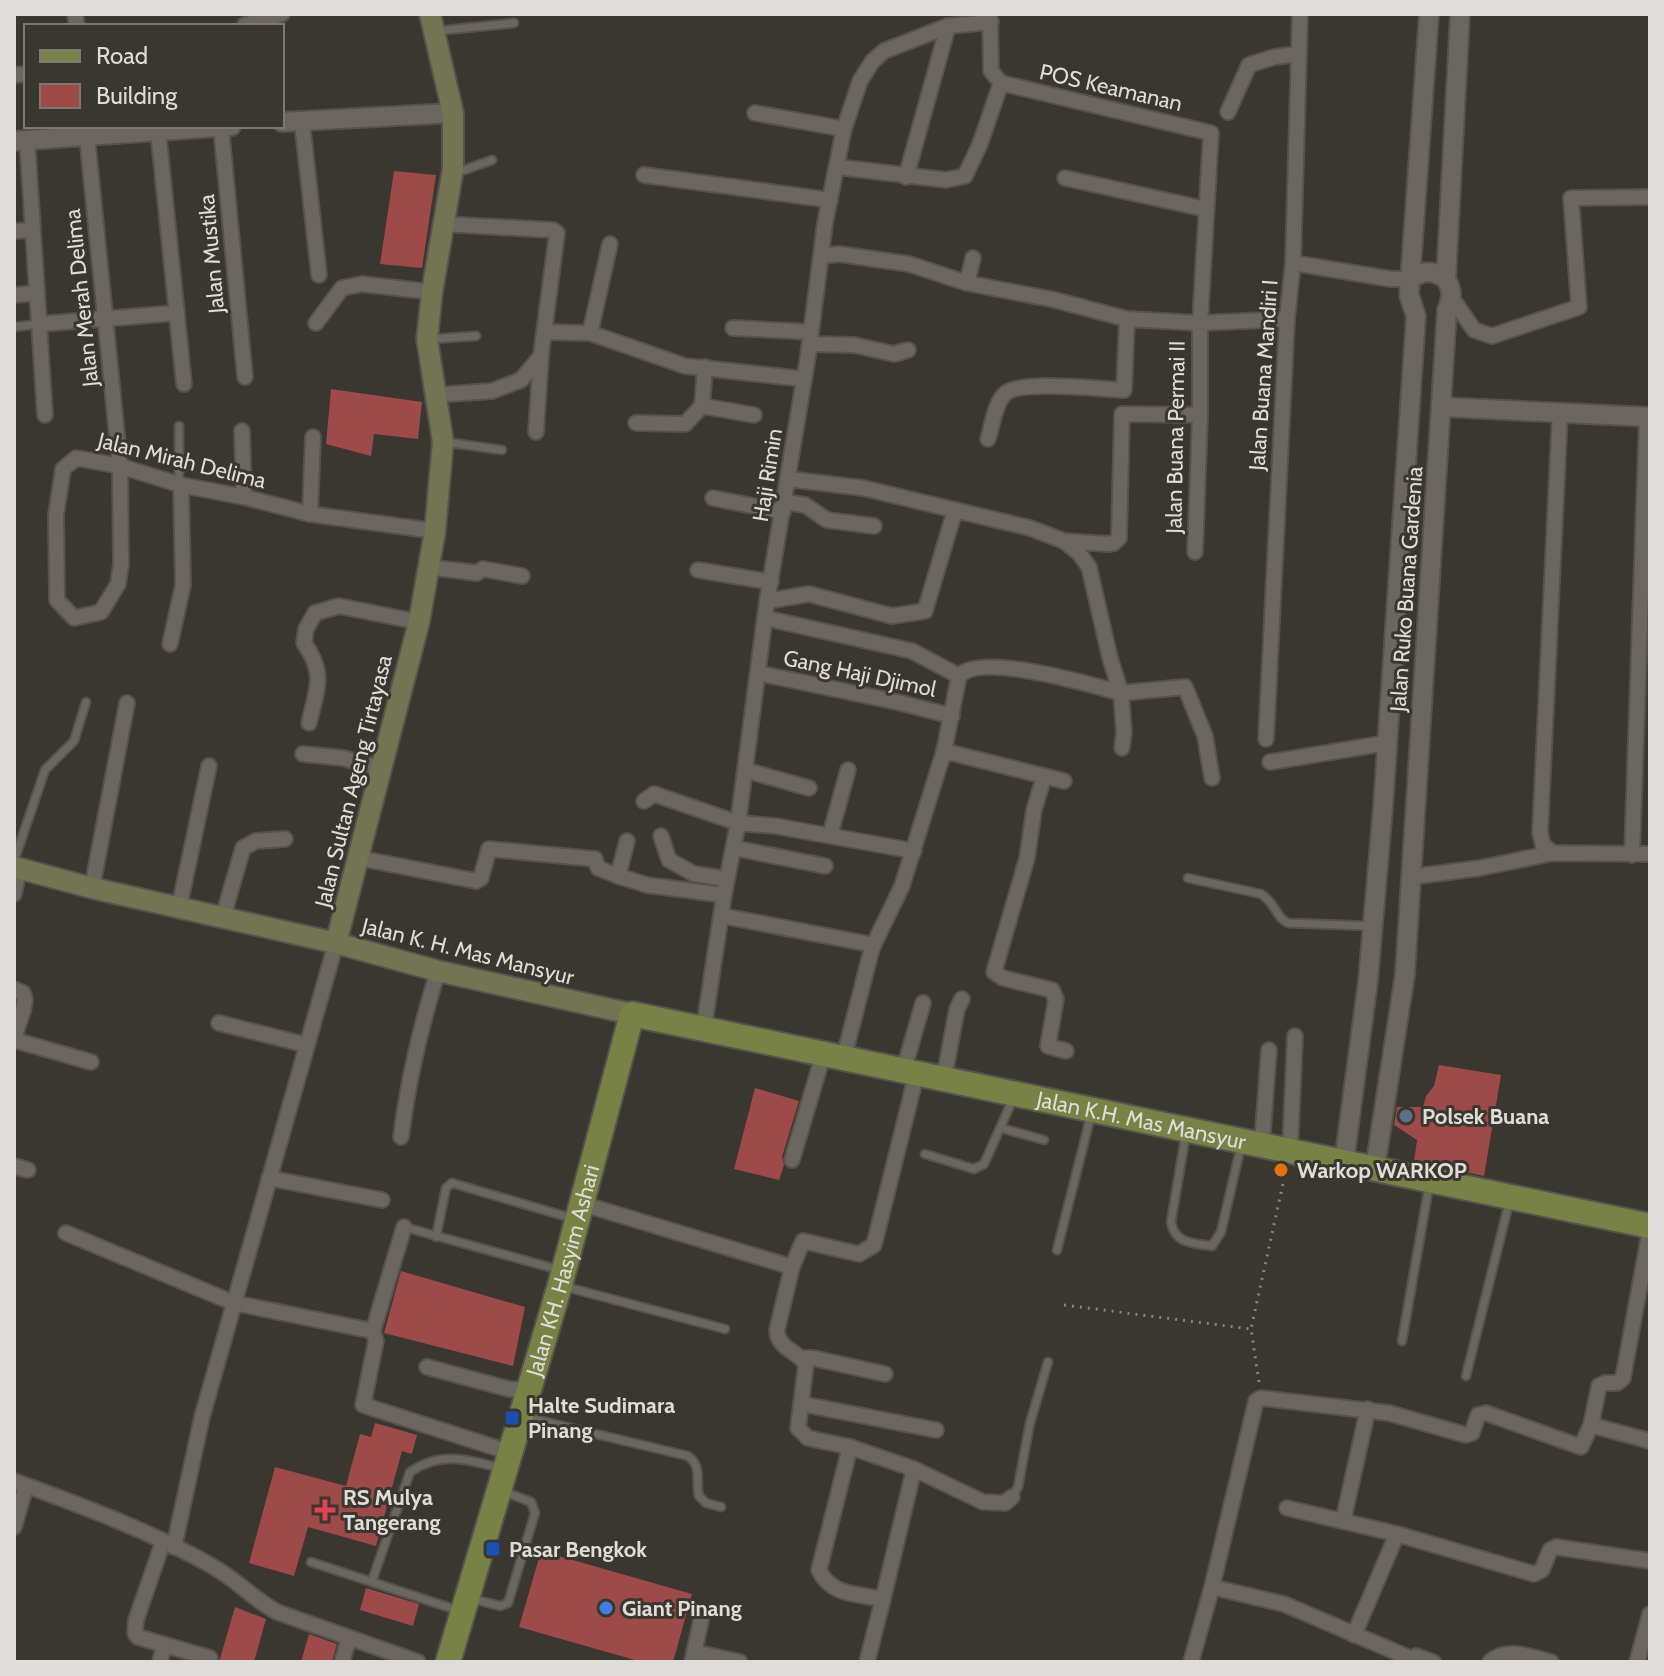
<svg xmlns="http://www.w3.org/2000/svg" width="1664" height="1676" font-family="Cabin,sans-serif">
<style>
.building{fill:#9d4a48}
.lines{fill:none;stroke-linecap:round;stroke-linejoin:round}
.service-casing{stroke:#56534e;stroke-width:11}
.minor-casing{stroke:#56534e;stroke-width:18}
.tertiary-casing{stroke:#56534e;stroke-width:22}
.secondary-casing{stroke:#56534e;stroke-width:24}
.primary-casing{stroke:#56534e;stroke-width:28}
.path{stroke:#888580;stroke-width:3;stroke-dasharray:2 6;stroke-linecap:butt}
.service{stroke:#6b6660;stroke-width:7}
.minor{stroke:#6b6660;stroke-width:14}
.tertiary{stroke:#6b6660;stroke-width:18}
.secondary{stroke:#727452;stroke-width:20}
.primary{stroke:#798245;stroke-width:24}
.service-dot{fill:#5c6f8a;stroke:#3a3630;stroke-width:3}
.food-dot{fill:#e8710a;stroke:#3a3630;stroke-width:3}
.transit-dot{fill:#1a4fb4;stroke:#3a3630;stroke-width:3}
.health-dot{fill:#e0444e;stroke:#3a3630;stroke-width:3}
.shop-dot{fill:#3f7fe0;stroke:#3a3630;stroke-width:3}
.labels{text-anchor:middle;stroke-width:6;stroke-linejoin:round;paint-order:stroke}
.street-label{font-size:22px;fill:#dfddd9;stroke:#3a3630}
.poi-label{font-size:22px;font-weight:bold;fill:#dfddd9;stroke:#3a3630;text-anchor:start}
</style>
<rect width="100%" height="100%" fill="#3a3630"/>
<!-- building -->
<g class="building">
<path d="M 394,171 L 436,175 L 422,268 L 380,264 Z"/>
<path d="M 331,389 L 422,402 L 418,439 L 374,434 L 371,456 L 326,444 Z"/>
<path d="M 1439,1065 L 1501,1075 L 1484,1176 L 1414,1161 L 1417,1140 L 1394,1125 L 1397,1107 L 1423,1107 L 1426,1096 L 1434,1086 Z"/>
<path d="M 755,1088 L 799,1101 L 782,1157 L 784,1165 L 779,1180 L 734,1169 Z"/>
<path d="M 401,1271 L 525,1307 L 513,1366 L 384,1333 Z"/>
<path d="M 375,1423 L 417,1435 L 412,1454 L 402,1451 L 376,1546 L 308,1527 L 294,1576 L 249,1563 L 275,1467 L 346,1486 L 360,1434 L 371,1437 Z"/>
<path d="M 541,1551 L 692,1594 L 673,1662 L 642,1662 L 519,1627 Z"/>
<path d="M 366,1588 L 419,1604 L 413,1626 L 360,1610 Z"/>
<path d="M 235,1607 L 266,1619 L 254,1662 L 219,1662 Z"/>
<path d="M 309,1634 L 337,1644 L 332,1662 L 301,1662 Z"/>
</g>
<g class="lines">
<defs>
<g id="service">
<path d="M 436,31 L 514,23"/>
<path d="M 456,170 L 464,170 L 492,160"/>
<path d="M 14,327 L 39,324"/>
<path d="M 431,339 L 476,336"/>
<path d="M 179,426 L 179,484"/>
<path d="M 445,442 L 502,450"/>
<path d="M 14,861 L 45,770 L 74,741 L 86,702"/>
<path d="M 1188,878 L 1261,894 C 1276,903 1275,917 1288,923 L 1370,926"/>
<path d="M 1001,1128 L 1044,1140"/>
<path d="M 1186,1133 L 1171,1222 C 1175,1244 1193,1243 1212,1246 L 1221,1232 L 1241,1146"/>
<path d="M 925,1154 L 974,1169 L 984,1164 L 1013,1099"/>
<path d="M 404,1227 L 560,1270"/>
<path d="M 436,1237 L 446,1188 L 452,1183 L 571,1218"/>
<path d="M 1057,1250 L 1091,1115"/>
<path d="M 566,1287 L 725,1329"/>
<path d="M 1402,1341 L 1429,1186"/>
<path d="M 1466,1376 L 1509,1203"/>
<path d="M 525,1417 L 688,1456 C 703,1467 695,1481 699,1496 L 706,1503 L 721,1507"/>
<path d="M 1012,1497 L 1018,1487 L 1030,1423 L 1048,1362"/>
<path d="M 311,1562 L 457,1610"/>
<path d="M 372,1581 L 410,1472 C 440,1451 467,1459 500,1468"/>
<path d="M 473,1599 L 500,1606 L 508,1603 L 535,1513 L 531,1502 L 505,1492"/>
</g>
<g id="minor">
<path d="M 75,14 L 77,26"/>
<path d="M 990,14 L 991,71 L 1001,83 L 1211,133 L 1200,323 L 1200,415 L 1195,552"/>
<path d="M 245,25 L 282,14"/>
<path d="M 14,75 L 26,74"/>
<path d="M 1228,112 L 1249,65 L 1274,57 L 1298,54"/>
<path d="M 755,113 L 844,129"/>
<path d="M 302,122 L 319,275"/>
<path d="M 86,126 L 120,466 L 121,564 L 118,584 L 101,612 L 74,618 L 57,600 L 56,515 L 63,469 L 76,458 L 120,466 L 181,485 L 244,497 L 310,514 L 435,531"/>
<path d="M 221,127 L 245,377"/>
<path d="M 158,130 L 184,384"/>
<path d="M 27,139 L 45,415"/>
<path d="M 838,167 L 946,180 L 965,176 L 980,144 L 1001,83"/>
<path d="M 644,175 L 830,200"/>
<path d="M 906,177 L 948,26"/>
<path d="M 1065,178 L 1205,209"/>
<path d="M 443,224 L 553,230 L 557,233 L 541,355 L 536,432"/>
<path d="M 14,231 L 33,230"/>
<path d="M 821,256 L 839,254 L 909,264 L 967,283 L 1055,300 L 1127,319 L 1200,323 L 1287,319"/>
<path d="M 1293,263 L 1391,279 L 1411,279"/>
<path d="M 967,283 L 973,258"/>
<path d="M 14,295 L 37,293"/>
<path d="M 1452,298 L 1474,330 L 1492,336 L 1579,307 L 1571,198 L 1650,197"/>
<path d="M 316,323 L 342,288 L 362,284 L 432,292"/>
<path d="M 39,324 L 177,313"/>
<path d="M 733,328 L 811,332"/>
<path d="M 544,332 L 590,333 L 685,366 L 804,379"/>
<path d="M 590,333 L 610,244"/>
<path d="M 810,344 L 854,345 L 894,354 L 908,350"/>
<path d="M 434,395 L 492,391 L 521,380 L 541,356"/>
<path d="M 702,406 L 754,415"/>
<path d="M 636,423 L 685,424 L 702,406 L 705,367"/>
<path d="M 242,431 L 244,497"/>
<path d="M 988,439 C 992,427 995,401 1006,393 C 1021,380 1102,389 1124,390 L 1127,319"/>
<path d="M 788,479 L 863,488 L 1030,528 L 1064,541 L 1079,553 L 1089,567 L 1110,658 L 1121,693 L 1185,687 L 1205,736 L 1212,778"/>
<path d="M 713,498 L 783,512"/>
<path d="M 785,502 L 805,505 L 827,520 L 874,526"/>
<path d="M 310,514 L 313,437"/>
<path d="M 1064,541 L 1108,544 L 1114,543 L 1119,538 L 1122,414 L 1200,415"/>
<path d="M 428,567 L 477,573 L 483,569 L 522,576"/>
<path d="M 698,570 L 771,582"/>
<path d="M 767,601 L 809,594 L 892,616 L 925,611 L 955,510"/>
<path d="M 765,618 L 912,651 L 959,676"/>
<path d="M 170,644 L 183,585 L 181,485"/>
<path d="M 758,673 L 897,702 L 952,716"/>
<path d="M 309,723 C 317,688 326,674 304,643 L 306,629 L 315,613 L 339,606 L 419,622"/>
<path d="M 1266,739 L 1287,319 L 1293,263 L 1300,14"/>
<path d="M 944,751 L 959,676 C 980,652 1092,685 1121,693 L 1124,732 L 1122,748"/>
<path d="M 303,754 L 343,758 L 382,769"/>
<path d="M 1270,762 L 1387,743"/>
<path d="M 745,770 L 809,788"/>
<path d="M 1044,777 L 1034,810 L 1027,858 L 994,972 L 1003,978 L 1052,990 L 1056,999 L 1048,1046 L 1066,1051"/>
<path d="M 644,801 L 654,794 L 738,823 L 775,826 L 914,851"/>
<path d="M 830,835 L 848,770"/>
<path d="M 661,836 L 669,860 L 694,874 L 727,879"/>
<path d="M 627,841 L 618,876 L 647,885 L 724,895"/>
<path d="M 734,848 L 825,866"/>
<path d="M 1553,853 L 1543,845 L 1540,833 L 1560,412"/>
<path d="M 1632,855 L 1647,417"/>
<path d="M 359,858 L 476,881 L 481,878 L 489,849 L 595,859 L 598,868 L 618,876"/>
<path d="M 1411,877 L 1480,868 L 1553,853 L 1650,854"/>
<path d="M 92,888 L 127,703"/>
<path d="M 14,894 L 19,869"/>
<path d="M 179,908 L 209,766"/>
<path d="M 723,916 L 874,945"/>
<path d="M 223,917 L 243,848 L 256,841 L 285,839"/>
<path d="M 14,989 L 23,993 L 25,1000 L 23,1011 L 14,1038"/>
<path d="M 219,1023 L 307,1045"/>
<path d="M 704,1027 L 724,895 L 738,823 L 767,601 L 808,356 L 825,223 L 844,129 L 860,81 L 872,62 L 884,51 L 948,26 L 991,22"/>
<path d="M 14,1040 L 91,1062"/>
<path d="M 844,1057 L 872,948 L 902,886 L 944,751 L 1064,781"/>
<path d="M 904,1069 L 923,1003"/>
<path d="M 944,1078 L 957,1009 L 962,999"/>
<path d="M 401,1137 C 408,1080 421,1025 438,971"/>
<path d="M 1262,1144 L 1269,1050"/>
<path d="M 1290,1150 L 1295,1036"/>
<path d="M 792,1160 L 824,1052"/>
<path d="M 14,1166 L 28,1170"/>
<path d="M 269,1178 L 382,1200"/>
<path d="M 583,1204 L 792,1267"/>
<path d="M 404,1227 L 373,1331 L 376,1341 L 363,1405 L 509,1452"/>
<path d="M 66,1233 L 234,1303 L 373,1331"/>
<path d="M 802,1358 L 813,1358 L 885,1374"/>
<path d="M 427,1367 L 509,1389 L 527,1390"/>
<path d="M 802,1404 L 936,1430"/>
<path d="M 1591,1425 L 1650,1441"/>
<path d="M 850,1447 L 808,1438 L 798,1428 L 806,1364 C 796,1350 778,1349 777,1330 L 792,1267 L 803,1241 L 859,1254 L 874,1245 L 917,1072"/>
<path d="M 14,1481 C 80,1505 150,1531 212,1566 C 236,1579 253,1599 277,1612 L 418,1662"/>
<path d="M 1287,1508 L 1397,1534 L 1534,1574 L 1542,1570 L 1550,1550 L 1556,1547 L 1650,1561"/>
<path d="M 1343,1521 L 1368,1409"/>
<path d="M 14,1527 L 26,1486"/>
<path d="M 163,1542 L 136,1620 L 135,1633 L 138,1637 L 210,1658"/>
<path d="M 174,1547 L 202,1417 L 336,943"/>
<path d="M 1212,1587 L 1284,1604 L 1412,1659 L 1416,1656 L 1433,1662"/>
<path d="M 883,1599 L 914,1469"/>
<path d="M 1354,1635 L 1397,1534"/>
<path d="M 694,1652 L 740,1662"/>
<path d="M 160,1662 L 164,1645"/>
<path d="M 342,1662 L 349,1638"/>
<path d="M 692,1662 L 701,1621"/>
<path d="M 867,1662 L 883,1599 C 859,1594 831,1596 819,1570 L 850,1447 L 914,1469 L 983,1502 L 1005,1503 L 1012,1497"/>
<path d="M 1191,1662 L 1212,1587 L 1256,1401 L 1261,1398 L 1389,1413 L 1466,1435 L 1472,1433 L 1478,1415 L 1486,1413 L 1581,1447 L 1591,1425 L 1599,1386 L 1605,1383 L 1617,1383 L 1623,1378 L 1650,1230"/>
<path d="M 1490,1662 C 1507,1646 1530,1657 1551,1662"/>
<path d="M 1637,1662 L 1650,1614"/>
</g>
<g id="tertiary">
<path d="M 282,122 L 453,113"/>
<path d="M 14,141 L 231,126"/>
<path d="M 1411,279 C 1423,270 1434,270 1446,279"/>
<path d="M 1442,407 L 1650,417"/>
<path d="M 1344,1162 L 1368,981 L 1383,807 L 1416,316 L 1409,295 L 1429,14"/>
<path d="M 1375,1168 L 1405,974 L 1447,310 C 1452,298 1453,291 1446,279 L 1460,14"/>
</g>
<g id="secondary">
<path d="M 14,867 L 92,888 L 336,943 L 438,971 L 632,1014"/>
<path d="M 336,943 L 419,622 L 435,531 L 443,442 L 427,339 L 432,292 L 453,169 L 453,113 L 430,14"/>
</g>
<g id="primary">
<path id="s1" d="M 448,1662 L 560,1285 L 632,1014 L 1650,1226"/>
</g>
</defs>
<!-- service casing -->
<use href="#service" class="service-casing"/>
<!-- minor casing -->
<use href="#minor" class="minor-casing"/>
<!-- tertiary casing -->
<use href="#tertiary" class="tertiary-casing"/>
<!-- secondary casing -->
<use href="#secondary" class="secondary-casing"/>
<!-- primary casing -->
<use href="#primary" class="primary-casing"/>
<!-- path -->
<g class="path">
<path d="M 1064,1305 L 1251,1329"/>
<path d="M 1259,1382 L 1251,1329 L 1286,1170"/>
</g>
<!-- service -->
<use href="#service" class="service"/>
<!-- minor -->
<use href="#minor" class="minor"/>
<!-- tertiary -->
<use href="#tertiary" class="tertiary"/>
<!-- secondary -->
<use href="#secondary" class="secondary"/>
<!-- primary -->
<use href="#primary" class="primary"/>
</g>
<!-- markers -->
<circle class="service-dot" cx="1406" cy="1116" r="8"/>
<circle class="food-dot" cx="1281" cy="1170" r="8"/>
<g class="transit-dot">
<rect x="504" y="1410" width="16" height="16" rx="4"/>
<rect x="485" y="1541" width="16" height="16" rx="4"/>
</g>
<path class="health-dot" d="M321 1498h8v8h8v8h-8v8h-8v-8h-8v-8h8z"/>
<circle class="shop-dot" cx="606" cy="1608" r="8"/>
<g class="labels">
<!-- street labels -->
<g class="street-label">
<text transform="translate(1111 87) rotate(13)" y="8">POS Keamanan</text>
<text transform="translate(211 254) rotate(-95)" y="8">Jalan Mustika</text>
<text transform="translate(81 298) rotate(-96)" y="8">Jalan Merah Delima</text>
<text transform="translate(1263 375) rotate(-86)" y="8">Jalan Buana Mandiri I</text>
<text transform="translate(1175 437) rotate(-89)" y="8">Jalan Buana Permai II</text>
<text transform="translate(182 460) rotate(14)" y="8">Jalan Mirah Delima</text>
<text transform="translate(767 475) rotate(-81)" y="8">Haji Rimin</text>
<text transform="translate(1406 589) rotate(-86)" y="8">Jalan Ruko Buana Gardenia</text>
<text transform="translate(860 673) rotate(12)" y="8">Gang Haji Djimol</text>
<text transform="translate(353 781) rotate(-76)" y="8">Jalan Sultan Ageng Tirtayasa</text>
<text transform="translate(468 951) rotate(14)" y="8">Jalan K. H. Mas Mansyur</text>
<text dy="8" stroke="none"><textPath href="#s1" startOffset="1194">Jalan K.H. Mas Mansyur</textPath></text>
<text dy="8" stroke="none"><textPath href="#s1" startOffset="408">Jalan KH. Hasyim Ashari</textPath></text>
</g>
<!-- poi labels -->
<g class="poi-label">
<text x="1422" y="1124">Polsek Buana</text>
<text x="1297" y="1178">Warkop WARKOP</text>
<text x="528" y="1413">Halte Sudimara<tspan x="528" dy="25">Pinang</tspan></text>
<text x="343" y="1505">RS Mulya<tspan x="343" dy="25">Tangerang</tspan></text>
<text x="509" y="1557">Pasar Bengkok</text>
<text x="622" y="1616">Giant Pinang</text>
</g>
</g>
<!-- border -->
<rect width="1664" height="1676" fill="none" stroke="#dfddd9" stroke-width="32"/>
<!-- legend -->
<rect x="24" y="24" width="260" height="104" fill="#3a3630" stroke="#7c7974" stroke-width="2"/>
<rect x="40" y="50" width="40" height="12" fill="#798245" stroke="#7c7974" stroke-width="2"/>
<text x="96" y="64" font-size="24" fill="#dfddd9">Road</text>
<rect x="40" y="84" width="40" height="24" fill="#9d4a48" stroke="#7c7974" stroke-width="2"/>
<text x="96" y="104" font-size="24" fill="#dfddd9">Building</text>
</svg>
